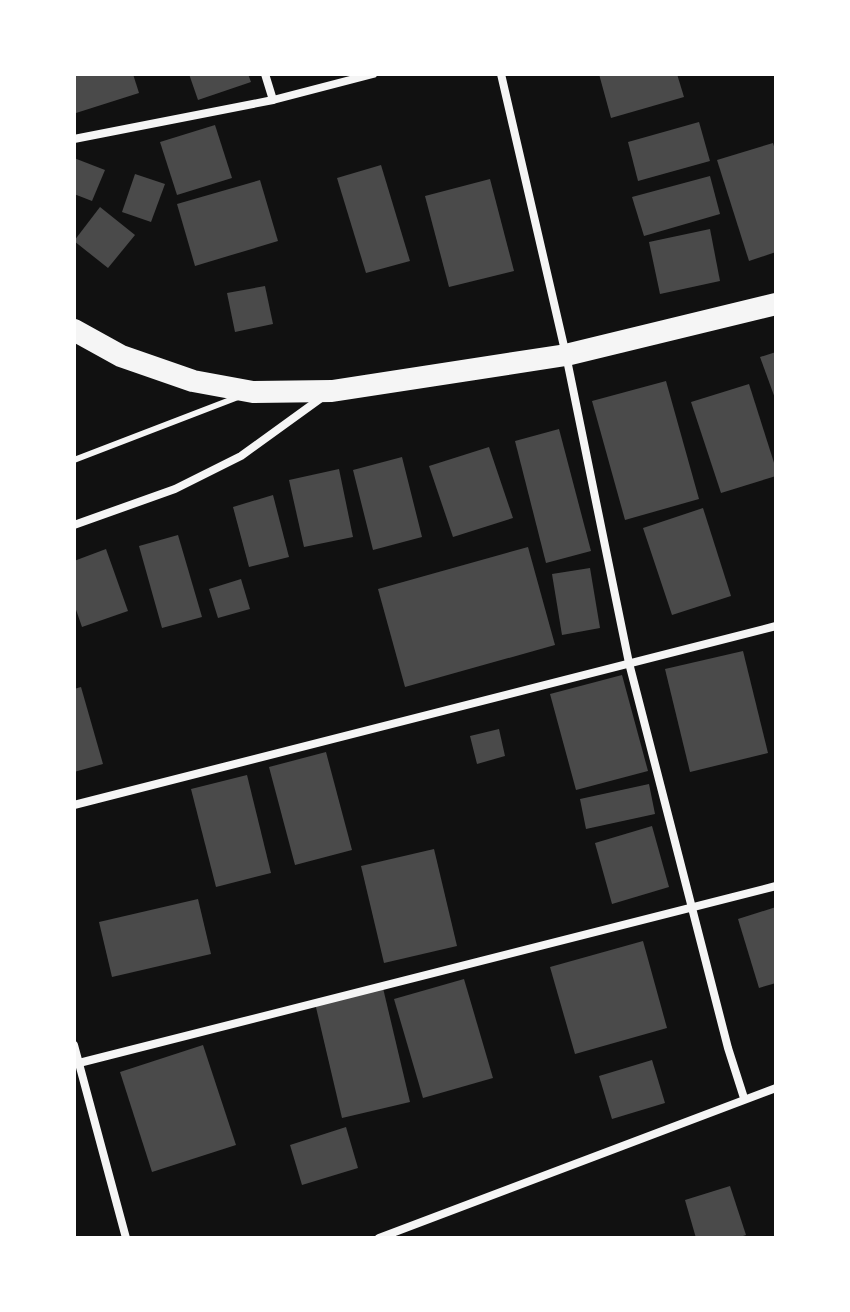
<svg xmlns="http://www.w3.org/2000/svg" width="850" height="1312" font-family="'Libre Baskerville',serif">
<style>
.building{fill:#4a4a4a}
.lines{fill:none;stroke-linecap:round;stroke-linejoin:round}
.service{stroke:#f5f5f5;stroke-width:6}
.minor{stroke:#f5f5f5;stroke-width:8}
.trunk{stroke:#f5f5f5;stroke-width:22}
</style>
<rect width="100%" height="100%" fill="#111"/>
<!-- building -->
<g class="building">
<path d="M 74,74 L 133,74 L 139,93 L 76,113 Z"/>
<path d="M 189,74 L 248,74 L 251,82 L 198,100 Z"/>
<path d="M 599,74 L 677,74 L 684,97 L 611,118 Z"/>
<path d="M 699,122 L 710,161 L 638,181 L 628,142 Z"/>
<path d="M 215,125 L 232,178 L 177,195 L 160,142 Z"/>
<path d="M 773,143 L 776,153 L 776,252 L 749,261 L 717,160 Z"/>
<path d="M 74,158 L 105,170 L 92,201 L 74,194 Z"/>
<path d="M 381,165 L 410,261 L 366,273 L 337,178 Z"/>
<path d="M 135,174 L 165,184 L 151,222 L 122,212 Z"/>
<path d="M 710,176 L 720,214 L 644,236 L 632,197 Z"/>
<path d="M 490,179 L 514,271 L 449,287 L 425,196 Z"/>
<path d="M 260,180 L 278,241 L 195,266 L 177,204 Z"/>
<path d="M 100,207 L 135,235 L 108,268 L 74,241 Z"/>
<path d="M 710,229 L 720,281 L 660,294 L 649,242 Z"/>
<path d="M 265,286 L 273,324 L 235,332 L 227,293 Z"/>
<path d="M 776,352 L 776,401 L 760,357 Z"/>
<path d="M 666,381 L 699,499 L 625,520 L 592,401 Z"/>
<path d="M 749,384 L 776,469 L 776,476 L 721,493 L 691,402 Z"/>
<path d="M 559,429 L 591,551 L 546,563 L 515,441 Z"/>
<path d="M 489,447 L 513,518 L 453,537 L 429,466 Z"/>
<path d="M 402,457 L 422,537 L 373,550 L 353,470 Z"/>
<path d="M 339,469 L 353,537 L 304,547 L 289,480 Z"/>
<path d="M 273,495 L 289,557 L 249,567 L 233,507 Z"/>
<path d="M 703,508 L 731,596 L 672,615 L 643,528 Z"/>
<path d="M 178,535 L 202,617 L 162,628 L 139,546 Z"/>
<path d="M 528,547 L 555,645 L 405,687 L 378,589 Z"/>
<path d="M 106,549 L 128,611 L 82,627 L 74,604 L 74,561 Z"/>
<path d="M 590,568 L 600,628 L 562,635 L 552,574 Z"/>
<path d="M 241,579 L 250,609 L 218,618 L 209,589 Z"/>
<path d="M 743,651 L 768,753 L 690,772 L 665,669 Z"/>
<path d="M 622,675 L 648,771 L 576,790 L 550,694 Z"/>
<path d="M 81,687 L 103,764 L 74,772 L 74,689 Z"/>
<path d="M 499,729 L 505,756 L 477,764 L 470,736 Z"/>
<path d="M 326,752 L 352,850 L 295,865 L 269,767 Z"/>
<path d="M 247,775 L 271,873 L 216,887 L 191,789 Z"/>
<path d="M 649,784 L 655,814 L 586,829 L 580,799 Z"/>
<path d="M 652,826 L 669,887 L 612,904 L 595,843 Z"/>
<path d="M 434,849 L 457,946 L 384,963 L 361,866 Z"/>
<path d="M 198,899 L 211,954 L 112,977 L 99,922 Z"/>
<path d="M 776,907 L 776,983 L 759,988 L 738,919 Z"/>
<path d="M 643,941 L 667,1028 L 575,1054 L 550,967 Z"/>
<path d="M 464,979 L 493,1078 L 423,1098 L 394,999 Z"/>
<path d="M 383,988 L 410,1102 L 342,1118 L 315,1003 Z"/>
<path d="M 203,1045 L 236,1145 L 152,1172 L 120,1072 Z"/>
<path d="M 652,1060 L 665,1103 L 612,1119 L 599,1076 Z"/>
<path d="M 346,1127 L 358,1168 L 302,1185 L 290,1145 Z"/>
<path d="M 730,1186 L 746,1235 L 737,1238 L 696,1238 L 685,1200 Z"/>
</g>
<g class="lines">
<!-- service -->
<path class="service" d="M 74,460 L 238,397"/>
<!-- minor -->
<g class="minor">
<path d="M 265,74 L 273,100"/>
<path d="M 501,74 L 566,355 L 629,663 L 728,1048 L 744,1098"/>
<path d="M 74,139 L 273,100 L 373,74"/>
<path d="M 74,525 L 175,489 L 241,456 L 324,396"/>
<path d="M 74,805 L 776,626"/>
<path d="M 74,1045 L 126,1238"/>
<path d="M 79,1063 L 776,886"/>
<path d="M 379,1238 L 776,1088"/>
</g>
<!-- trunk -->
<path class="trunk" d="M 74,330 L 121,356 L 193,381 L 253,392 L 332,391 L 566,355 L 776,304"/>
</g>
<!-- border -->
<rect width="850" height="1312" fill="none" stroke="#ffffff" stroke-width="152"/>
</svg>
